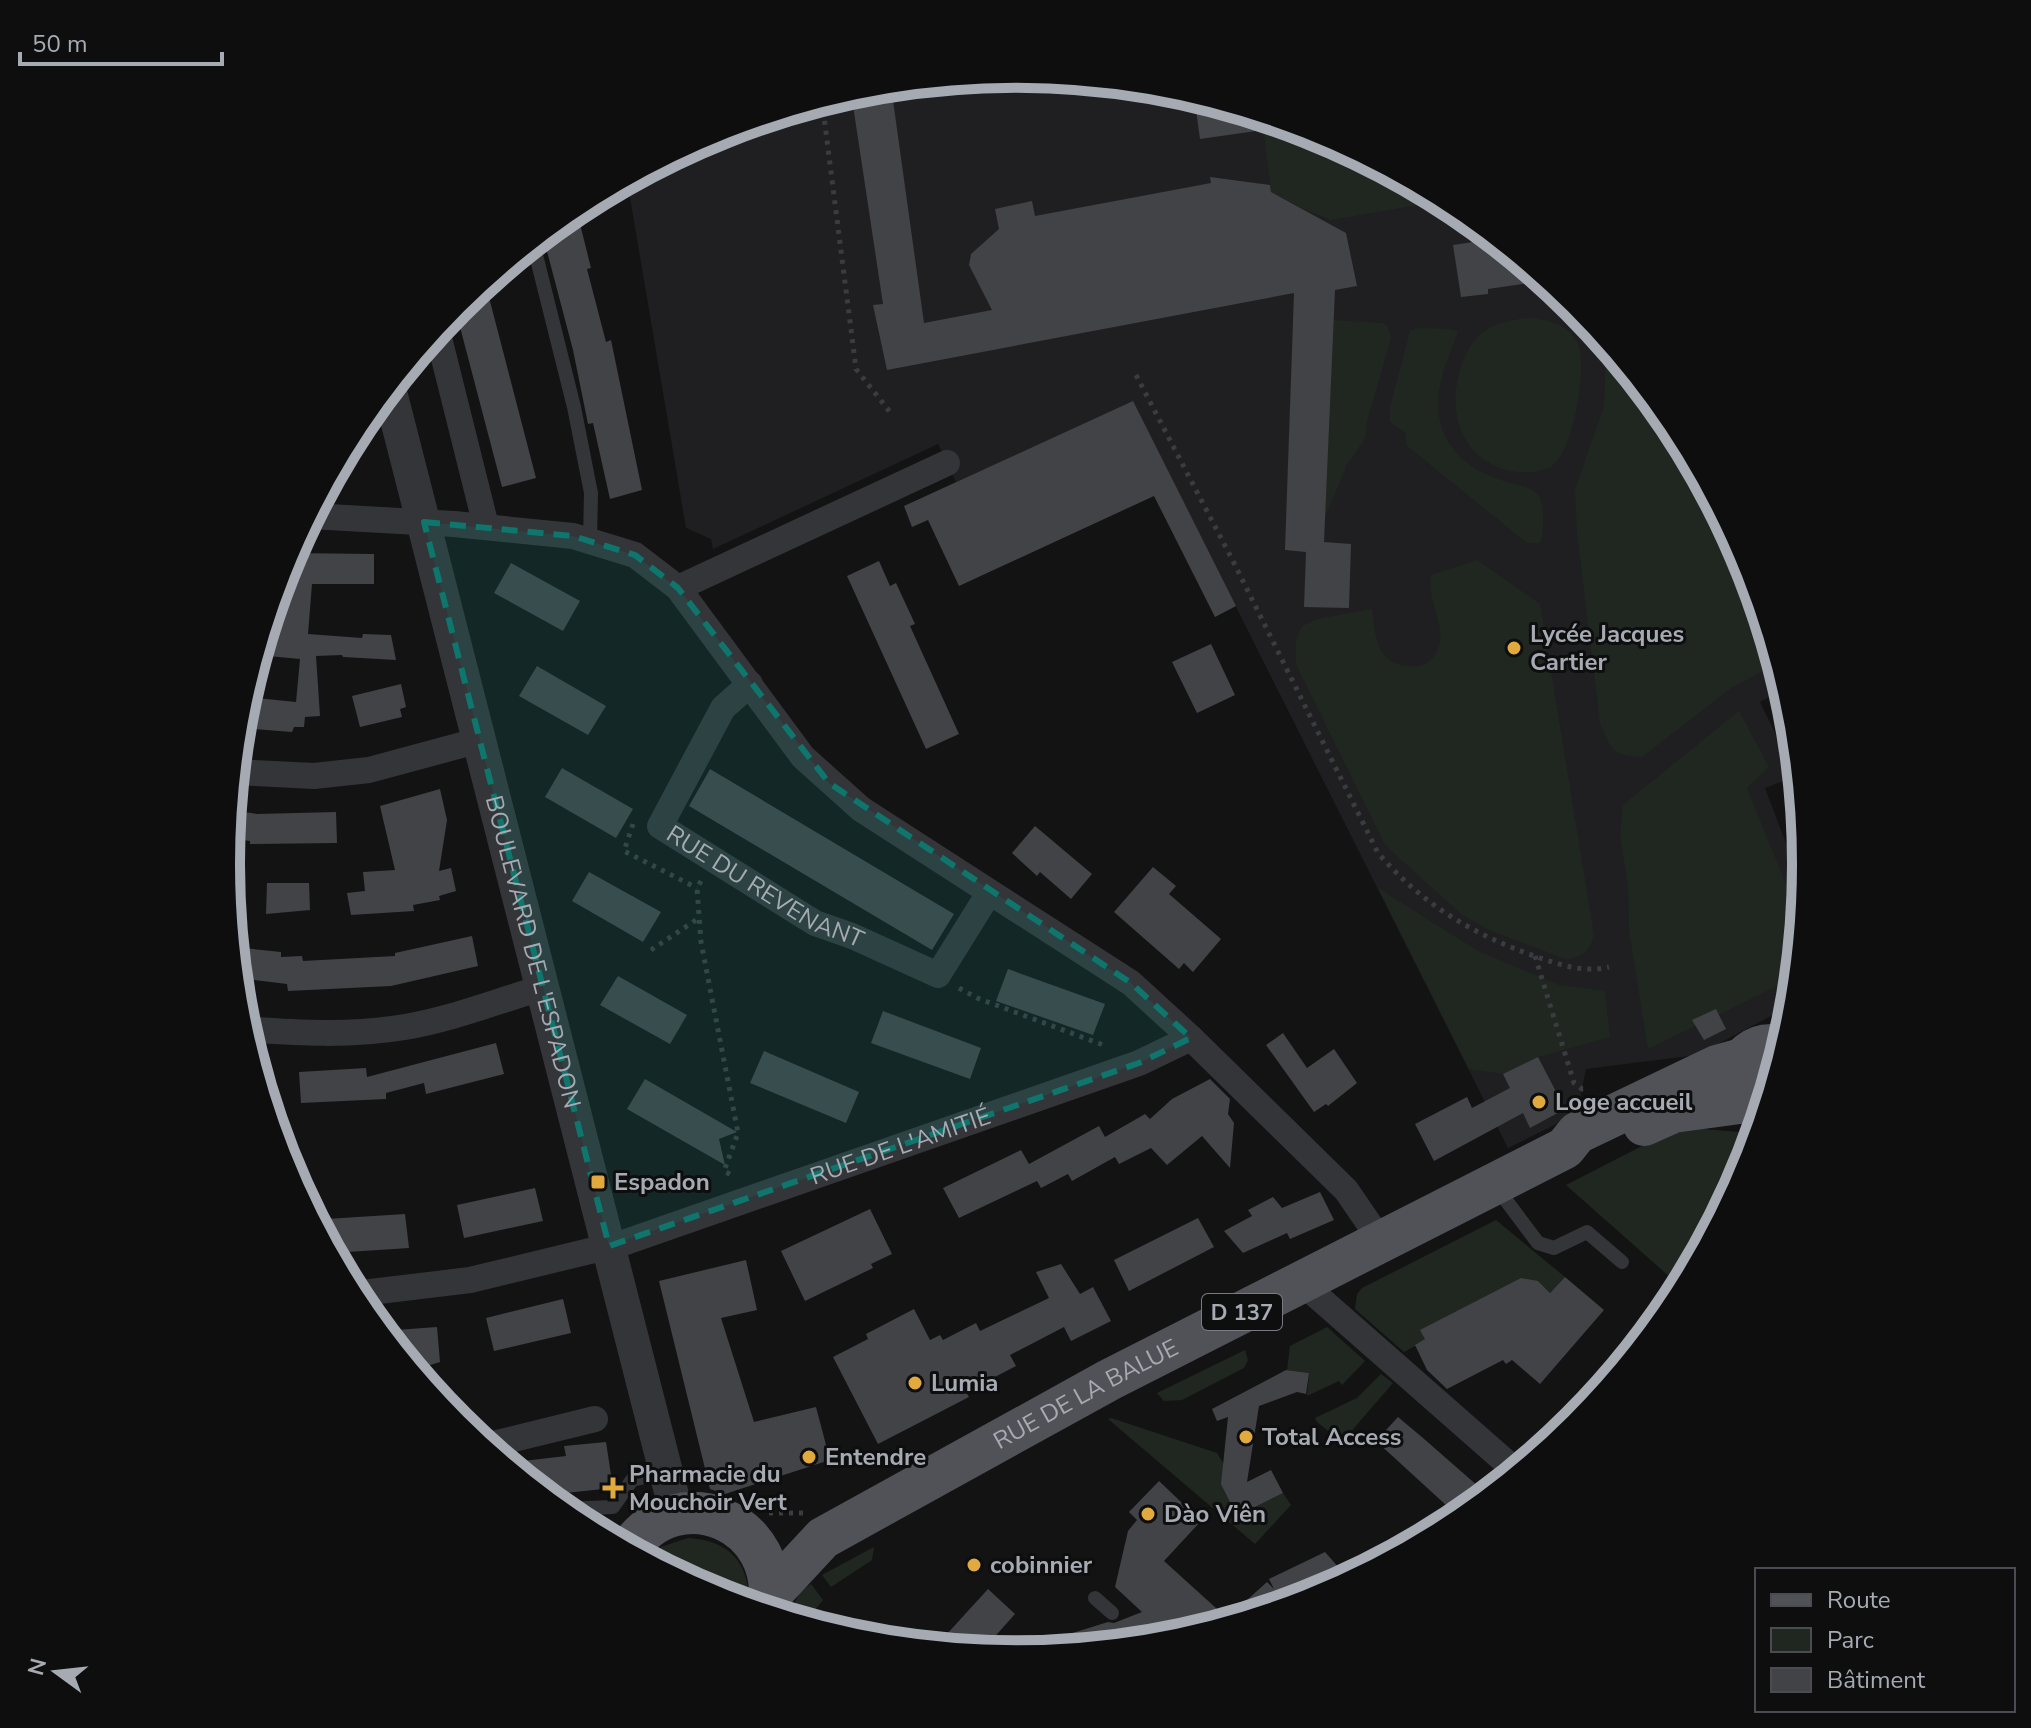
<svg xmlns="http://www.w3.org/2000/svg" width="2031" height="1728" font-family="'Nunito Sans',sans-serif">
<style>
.built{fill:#1f1f21}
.green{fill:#202720}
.building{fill:#424347}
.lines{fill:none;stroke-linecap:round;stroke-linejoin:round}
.path{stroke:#3a3c40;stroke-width:5;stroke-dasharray:4 6;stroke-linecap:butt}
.service{stroke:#343539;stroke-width:14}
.minor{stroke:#343539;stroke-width:26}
.tertiary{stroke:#343539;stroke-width:34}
.primary{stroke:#515258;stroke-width:42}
.marked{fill:#0f766e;fill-opacity:0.2;stroke:#0f766e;stroke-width:6;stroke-dasharray:16 10;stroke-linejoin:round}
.poi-dot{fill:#e0aa3f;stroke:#0e0e0f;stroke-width:3}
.labels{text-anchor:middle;stroke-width:6;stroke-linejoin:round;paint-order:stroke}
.shield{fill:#0e0e0f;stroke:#787b82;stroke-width:2}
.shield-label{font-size:22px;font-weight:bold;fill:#a6aab3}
.poi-label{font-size:24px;font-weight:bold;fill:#a6aab3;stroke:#0e0e0f;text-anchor:start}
.street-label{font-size:24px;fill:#a6aab3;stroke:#0e0e0f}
.rim{fill:none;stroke:#a6aab3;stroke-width:10}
</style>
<rect width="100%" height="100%" fill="#131314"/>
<!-- built -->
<path class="built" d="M 1016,74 L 1170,89 L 1318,134 L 1455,207 L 1574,306 L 1673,425 L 1746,562 L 1784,689 L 1760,702 L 1796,776 L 1765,788 L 1803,888 L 1792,1005 L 1697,1055 L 1586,1069 L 1577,1114 L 1508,1148 L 1133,402 L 956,482 L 938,444 L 713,549 L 711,539 L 686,528 L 627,180 L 714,134 L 862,89 Z"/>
<!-- green -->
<g class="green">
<path d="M 1294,127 L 1318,134 L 1442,201 L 1331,220 L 1304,209 L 1271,192 L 1264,132 Z"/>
<path d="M 1533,318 C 1552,321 1568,325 1578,344 C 1588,366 1573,452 1552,466 C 1544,472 1527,473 1517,472 C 1464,465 1446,416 1460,370 C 1465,355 1472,339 1486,330 C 1500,321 1517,319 1533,318 Z"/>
<path d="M 1333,320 L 1383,323 L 1388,327 L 1391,338 L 1367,421 L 1365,438 L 1347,465 L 1325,517 Z"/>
<path d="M 1419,328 L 1452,329 L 1458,332 C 1447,361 1433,390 1440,421 C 1447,453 1475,473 1504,481 C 1516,485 1530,486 1538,495 C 1543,501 1543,512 1543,519 C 1543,528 1544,535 1539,543 L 1527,543 L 1406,445 L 1405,432 L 1390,422 L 1390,407 L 1410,331 Z"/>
<path d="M 1596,333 L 1673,425 L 1746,562 L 1776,664 L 1731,688 L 1642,757 C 1611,756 1612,750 1600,723 L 1577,532 L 1575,490 L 1604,406 L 1606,356 Z"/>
<path d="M 1477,560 L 1540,604 L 1594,935 C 1590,951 1581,958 1565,959 L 1492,931 L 1462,915 L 1385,845 L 1296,664 L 1296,640 L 1302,626 L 1318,619 L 1372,609 C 1376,635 1375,663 1407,666 C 1415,667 1425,666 1431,660 C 1455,635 1425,603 1431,575 Z"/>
<path d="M 1739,711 L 1769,767 L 1747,788 L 1800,919 L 1794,978 L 1648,1049 L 1629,930 L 1628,885 L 1620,835 L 1623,805 Z"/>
<path d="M 1378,888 L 1478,951 L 1559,985 L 1605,991 L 1610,1037 L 1538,1057 L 1503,1074 L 1469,1069 Z"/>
<path d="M 1679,1127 L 1739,1132 L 1753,1142 L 1745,1167 L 1692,1266 L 1671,1278 L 1566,1185 Z"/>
<path d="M 1496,1220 L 1565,1277 L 1550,1293 L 1538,1281 L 1404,1352 L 1355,1309 L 1357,1294 L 1362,1288 Z"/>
<path d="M 1327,1327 L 1365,1361 L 1342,1385 L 1339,1381 L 1307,1396 L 1309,1373 L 1287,1370 L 1290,1346 Z"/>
<path d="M 1245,1350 L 1248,1360 L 1244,1368 L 1182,1400 L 1164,1401 L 1157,1393 Z"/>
<path d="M 1381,1374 L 1393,1383 L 1342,1442 L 1317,1422 L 1315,1418 L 1357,1398 Z"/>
<path d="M 1111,1418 L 1217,1453 L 1238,1487 L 1238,1516 L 1283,1493 L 1291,1505 L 1255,1544 L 1108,1419 Z"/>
<path d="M 688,1538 C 730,1540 750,1564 749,1605 L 713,1594 L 648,1559 L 661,1547 Z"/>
<path d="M 874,1547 L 872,1560 L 831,1587 L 822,1575 Z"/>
<path d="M 811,1584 L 823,1600 L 805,1622 L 788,1616 L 800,1592 Z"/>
</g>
<!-- building -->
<g class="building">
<path d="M 891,86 L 924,323 L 992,310 L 969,265 L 971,254 L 999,229 L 995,209 L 1032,201 L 1035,216 L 1211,183 L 1210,177 L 1270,185 L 1271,192 L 1346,233 L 1357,286 L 1335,290 L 1324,542 L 1351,544 L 1349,608 L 1304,607 L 1306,552 L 1285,550 L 1294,293 L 887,370 L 873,305 L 883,304 L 851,92 Z"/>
<path d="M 1194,96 L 1215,103 L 1292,126 L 1200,139 Z"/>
<path d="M 576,208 L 591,268 L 587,269 L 606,342 L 611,340 L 642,490 L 610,499 L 593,423 L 588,424 L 573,350 L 544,240 L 544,234 Z"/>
<path d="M 1493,239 L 1544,281 L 1488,289 L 1488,294 L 1461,297 L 1453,245 Z"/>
<path d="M 485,282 L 536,478 L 502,487 L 455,308 Z"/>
<path d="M 1133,401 L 1236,606 L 1215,617 L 1154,496 L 959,586 L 928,520 L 912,527 L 904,506 Z"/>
<path d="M 290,553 L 374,554 L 374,584 L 312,584 L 308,634 L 362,638 L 363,634 L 391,635 L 396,660 L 343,657 L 342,655 L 316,656 L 320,716 L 305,717 L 304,727 L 294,727 L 292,732 L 243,728 L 246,697 L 296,702 L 300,659 L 257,655 Z"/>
<path d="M 879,561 L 890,586 L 896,583 L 915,624 L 910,626 L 959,734 L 926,749 L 847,576 Z"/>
<path d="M 511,563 L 580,601 L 563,631 L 494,593 Z"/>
<path d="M 1211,644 L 1235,695 L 1197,713 L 1172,662 Z"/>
<path d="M 537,666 L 606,706 L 588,735 L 519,696 Z"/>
<path d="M 401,684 L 406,707 L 400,709 L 402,717 L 360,727 L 352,696 Z"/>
<path d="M 562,768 L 633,809 L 616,838 L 545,797 Z"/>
<path d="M 710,769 L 954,914 L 932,950 L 689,806 Z"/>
<path d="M 440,789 L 447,820 L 439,871 L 451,868 L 456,891 L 439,896 L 440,900 L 413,905 L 414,911 L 351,915 L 347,893 L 365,891 L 363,872 L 395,870 L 380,806 Z"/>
<path d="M 231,810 L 257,814 L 336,812 L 337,843 L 250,844 L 250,841 L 228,838 Z"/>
<path d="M 1035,826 L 1092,874 L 1071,899 L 1040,872 L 1037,876 L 1012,853 Z"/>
<path d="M 1153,867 L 1176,886 L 1169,894 L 1221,939 L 1193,972 L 1184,963 L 1179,969 L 1114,912 Z"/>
<path d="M 589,872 L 661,912 L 643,942 L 572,901 Z"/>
<path d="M 267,883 L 309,883 L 310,910 L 266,914 Z"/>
<path d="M 472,936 L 478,966 L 391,986 L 288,991 L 287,984 L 237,978 L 234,947 L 281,952 L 281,957 L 302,956 L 303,961 L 395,956 L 395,953 Z"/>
<path d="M 1008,969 L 1105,1004 L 1093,1035 L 996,1001 Z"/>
<path d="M 618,976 L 687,1015 L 670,1044 L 600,1005 Z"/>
<path d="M 1716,1009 L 1726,1029 L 1704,1040 L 1692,1020 Z"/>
<path d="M 883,1011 L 981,1048 L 970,1079 L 871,1043 Z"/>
<path d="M 1283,1033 L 1307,1068 L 1334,1049 L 1357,1083 L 1328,1106 L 1326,1104 L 1314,1112 L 1266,1045 Z"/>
<path d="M 496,1043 L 504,1074 L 426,1094 L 424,1083 L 386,1093 L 386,1099 L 301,1103 L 299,1072 L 366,1068 L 367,1077 Z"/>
<path d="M 764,1051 L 859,1092 L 846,1123 L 750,1083 Z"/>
<path d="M 1538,1057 L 1565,1109 L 1530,1128 L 1523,1113 L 1434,1161 L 1415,1124 L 1467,1097 L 1472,1108 L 1510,1088 L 1503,1074 Z"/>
<path d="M 645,1079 L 737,1132 L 719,1139 L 725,1165 L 627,1109 Z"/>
<path d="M 1210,1079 L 1230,1099 L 1228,1114 L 1234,1123 L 1230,1168 L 1202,1136 L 1167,1165 L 1151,1148 L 1119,1164 L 1115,1157 L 1072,1181 L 1068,1174 L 1041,1188 L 1037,1181 L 959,1218 L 943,1188 L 1021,1150 L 1029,1164 L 1099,1126 L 1105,1137 L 1145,1114 L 1150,1119 L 1172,1099 Z"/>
<path d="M 535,1188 L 543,1221 L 464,1238 L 457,1205 Z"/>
<path d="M 1320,1192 L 1334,1220 L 1290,1239 L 1287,1233 L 1243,1253 L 1224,1231 L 1252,1216 L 1248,1210 L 1273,1197 L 1282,1208 Z"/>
<path d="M 870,1209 L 892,1254 L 871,1264 L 873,1268 L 805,1301 L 781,1251 Z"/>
<path d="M 405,1214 L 409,1248 L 332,1253 L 327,1244 L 326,1219 Z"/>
<path d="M 1198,1218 L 1214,1247 L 1129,1291 L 1114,1260 Z"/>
<path d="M 746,1260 L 757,1310 L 721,1318 L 754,1422 L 816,1407 L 830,1460 L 725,1494 L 710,1489 L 659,1281 Z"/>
<path d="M 1061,1264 L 1080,1294 L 1093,1287 L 1111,1321 L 1071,1341 L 1064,1327 L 1010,1355 L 1016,1366 L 966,1392 L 969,1397 L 878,1444 L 833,1357 L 868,1339 L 866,1334 L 914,1309 L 930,1340 L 940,1335 L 943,1340 L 976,1323 L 980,1331 L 1049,1298 L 1036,1272 Z"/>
<path d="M 1565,1277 L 1604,1310 L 1540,1384 L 1512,1360 L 1506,1364 L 1503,1360 L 1447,1389 L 1427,1370 L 1415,1345 L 1425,1339 L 1420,1330 L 1521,1278 L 1538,1281 L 1550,1293 Z"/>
<path d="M 563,1299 L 571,1333 L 494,1351 L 486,1318 Z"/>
<path d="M 437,1327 L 440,1362 L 414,1370 L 382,1331 Z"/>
<path d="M 1286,1370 L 1309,1373 L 1306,1394 L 1297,1392 L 1259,1406 L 1247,1482 L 1271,1470 L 1283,1493 L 1241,1514 L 1240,1522 L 1221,1484 L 1228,1417 L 1217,1421 L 1212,1409 Z"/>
<path d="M 1398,1417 L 1423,1438 L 1487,1494 L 1459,1517 L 1376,1441 Z"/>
<path d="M 606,1442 L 613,1488 L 546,1495 L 506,1463 L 566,1456 L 564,1446 Z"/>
<path d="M 1159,1481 L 1201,1521 L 1164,1561 L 1227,1618 L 1267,1582 L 1274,1589 L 1269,1579 L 1325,1552 L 1348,1578 L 1317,1594 L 1169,1639 L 1049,1651 L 1047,1641 L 1108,1622 L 1114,1623 L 1142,1612 L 1115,1587 L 1128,1531 L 1137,1520 L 1129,1512 Z"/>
<path d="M 988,1589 L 1015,1614 L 982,1651 L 936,1646 Z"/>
</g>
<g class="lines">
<!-- path -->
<g class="path">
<path d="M 822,101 L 856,369 L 890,412"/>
<path d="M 1136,375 L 1233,561 L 1378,853 C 1423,905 1472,934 1537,957 C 1561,965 1583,973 1609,967"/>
<path d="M 633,824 L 624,851 L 697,888"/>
<path d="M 701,881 L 697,888 L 701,942 L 738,1133 L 724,1171 L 735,1177"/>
<path d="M 651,950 L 699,918"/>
<path d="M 1535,956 L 1574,1083 L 1582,1089 L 1588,1088"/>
<path d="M 959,988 L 977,998 L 1106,1046"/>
<path d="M 769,1513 L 803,1513"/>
</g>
<!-- service -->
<g class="service">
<path d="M 533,243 L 574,407 L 591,493 L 590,540"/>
<path d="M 1496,1187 L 1538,1243 L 1554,1248 L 1587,1232 L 1622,1262"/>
<path d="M 562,1509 L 613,1507 L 632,1480 L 665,1472"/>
<path d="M 1095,1598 L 1112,1613"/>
</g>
<!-- minor -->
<g class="minor">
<path d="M 437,330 L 486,526"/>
<path d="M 310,516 L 454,524 L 573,536 L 635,555 L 678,588 L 803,757 L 861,809 L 1131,983 L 1191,1038 L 1346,1190 L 1381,1241"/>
<path d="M 678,588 L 947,463"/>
<path id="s1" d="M 750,684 L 723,708 L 660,826 L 815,923 L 852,936 L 938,975 L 989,893"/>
<path d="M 235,772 L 314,776 L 369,770 L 480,740"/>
<path d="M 244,1029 C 297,1033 352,1036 405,1027 C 452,1019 497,1001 542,988"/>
<path d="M 1301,1282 L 1516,1471"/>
<path id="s2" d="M 354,1294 L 470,1280 L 623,1243 L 1139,1063 L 1191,1038"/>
<path d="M 485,1446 L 595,1419"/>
</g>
<!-- tertiary -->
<path class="tertiary" id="s3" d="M 389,388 L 677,1515"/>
<!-- primary -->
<g class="primary">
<path d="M 1738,1084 C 1736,1056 1755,1041 1782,1046"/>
<path d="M 1644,1125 L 1673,1112 L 1747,1102"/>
<path d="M 629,1549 C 678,1476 785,1523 768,1610"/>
<path id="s4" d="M 771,1594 L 823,1538 L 1109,1380 L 1565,1148 L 1577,1133 L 1717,1066 L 1742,1059"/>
</g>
</g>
<!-- marked area -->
<path class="marked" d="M 424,522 L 573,536 L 635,555 L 678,588 L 829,783 L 1131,983 L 1191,1038 L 1139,1063 L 609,1246 Z"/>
<!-- markers -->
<g class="poi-dot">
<circle cx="1514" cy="648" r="8"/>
<circle cx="1539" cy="1102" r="8"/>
<rect x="590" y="1174" width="16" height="16" rx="4"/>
<circle cx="915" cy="1383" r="8"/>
<circle cx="1246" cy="1437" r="8"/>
<circle cx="809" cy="1457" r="8"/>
<path d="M609 1476h8v8h8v8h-8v8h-8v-8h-8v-8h8z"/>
<circle cx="1148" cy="1514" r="8"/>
<circle cx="974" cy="1565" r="8"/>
</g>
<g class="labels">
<!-- shield labels -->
<rect class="shield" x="1202" y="1294" width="80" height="36" rx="6"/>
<g class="shield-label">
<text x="1242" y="1320">D 137</text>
</g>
<!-- poi labels -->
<g class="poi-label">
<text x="1530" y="642">Lycée Jacques<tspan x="1530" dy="28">Cartier</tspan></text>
<text x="1555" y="1110">Loge accueil</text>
<text x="614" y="1190">Espadon</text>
<text x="931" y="1391">Lumia</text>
<text x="1262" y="1445">Total Access</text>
<text x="825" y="1465">Entendre</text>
<text x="629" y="1482">Pharmacie du<tspan x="629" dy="28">Mouchoir Vert</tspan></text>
<text x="1164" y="1522">Dào Viên</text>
<text x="990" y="1573">cobinnier</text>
</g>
<!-- street labels -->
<g class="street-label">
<text dy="8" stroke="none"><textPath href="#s1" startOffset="292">RUE DU REVENANT</textPath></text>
<text dy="8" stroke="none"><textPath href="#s3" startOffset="582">BOULEVARD DE L'ESPADON</textPath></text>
<text dy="8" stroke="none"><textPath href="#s2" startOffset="568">RUE DE L'AMITIÉ</textPath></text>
<text dy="8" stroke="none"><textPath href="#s4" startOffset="376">RUE DE LA BALUE</textPath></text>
</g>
</g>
<!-- crop -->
<path d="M0 0H2031V1728H0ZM240 864a776 776 0 1 1 1552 0a776 776 0 1 1-1552 0Z" fill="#0e0e0f" fill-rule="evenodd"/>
<path class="rim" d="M240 864a776 776 0 1 1 1552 0a776 776 0 1 1-1552 0Z"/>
<!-- legend -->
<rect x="1755" y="1568" width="260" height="144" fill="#0e0e0f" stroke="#4b4c51" stroke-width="2"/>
<rect x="1771" y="1594" width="40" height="12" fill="#515258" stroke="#4b4c51" stroke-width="2"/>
<text x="1827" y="1608" font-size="24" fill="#a6aab3">Route</text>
<rect x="1771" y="1628" width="40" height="24" fill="#202720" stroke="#4b4c51" stroke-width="2"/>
<text x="1827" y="1648" font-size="24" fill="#a6aab3">Parc</text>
<rect x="1771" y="1668" width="40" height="24" fill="#424347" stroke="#4b4c51" stroke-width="2"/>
<text x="1827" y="1688" font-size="24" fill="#a6aab3">Bâtiment</text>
<!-- north arrow -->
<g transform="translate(56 1672) rotate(285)" stroke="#0e0e0f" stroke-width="6" paint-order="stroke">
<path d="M0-6L14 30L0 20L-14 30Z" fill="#a6aab3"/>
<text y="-12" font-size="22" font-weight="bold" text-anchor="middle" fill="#a6aab3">N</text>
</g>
<!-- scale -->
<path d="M20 52v12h202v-12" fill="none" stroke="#a6aab3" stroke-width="4"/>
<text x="32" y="52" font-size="24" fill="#a6aab3" stroke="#0e0e0f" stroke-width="6" paint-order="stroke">50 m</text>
</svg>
